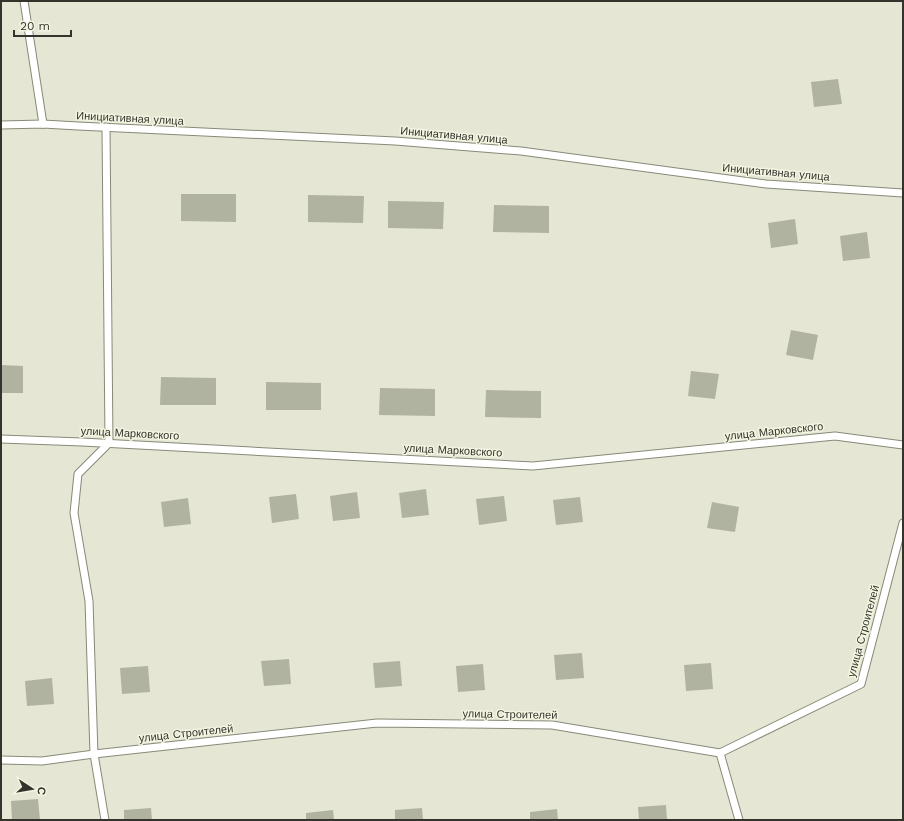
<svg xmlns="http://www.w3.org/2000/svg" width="904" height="821" font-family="'Work Sans',sans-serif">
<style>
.building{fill:#b1b3a1}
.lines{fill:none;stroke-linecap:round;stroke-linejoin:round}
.service-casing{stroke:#888978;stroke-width:9}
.service{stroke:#fff;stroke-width:7}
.labels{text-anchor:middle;stroke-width:3;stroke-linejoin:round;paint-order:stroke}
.street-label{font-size:11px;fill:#34342d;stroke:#f3f5e1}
</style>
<rect width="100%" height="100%" fill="#e5e7d4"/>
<!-- building -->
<g class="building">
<path d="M 838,79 L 842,104 L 814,107 L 811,82 Z"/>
<path d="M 181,194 L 236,194 L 236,222 L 181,221 Z"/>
<path d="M 308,195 L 364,196 L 363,223 L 308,222 Z"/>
<path d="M 388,201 L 444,202 L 443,229 L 388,228 Z"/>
<path d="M 494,205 L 549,206 L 549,233 L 493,232 Z"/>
<path d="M 795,219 L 798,244 L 771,248 L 768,223 Z"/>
<path d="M 867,232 L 870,258 L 843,261 L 840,236 Z"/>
<path d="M 791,330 L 818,335 L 813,360 L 786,355 Z"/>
<path d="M 1,365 L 23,366 L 23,393 L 1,393 Z"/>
<path d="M 691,371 L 719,374 L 715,399 L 688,396 Z"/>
<path d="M 161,377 L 216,378 L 216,405 L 160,405 Z"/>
<path d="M 266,382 L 321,383 L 321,410 L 266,410 Z"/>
<path d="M 380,388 L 435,389 L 435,416 L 379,415 Z"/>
<path d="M 486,390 L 541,391 L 541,418 L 485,417 Z"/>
<path d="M 426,489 L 429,515 L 402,518 L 399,493 Z"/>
<path d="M 357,492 L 360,518 L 333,521 L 330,496 Z"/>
<path d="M 296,494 L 299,519 L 272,523 L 269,497 Z"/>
<path d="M 504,496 L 507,521 L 479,525 L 476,499 Z"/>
<path d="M 580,497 L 583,522 L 556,525 L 553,500 Z"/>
<path d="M 188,498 L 191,524 L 164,527 L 161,502 Z"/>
<path d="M 712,502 L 739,507 L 735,532 L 707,528 Z"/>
<path d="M 582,653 L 584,678 L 556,680 L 554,655 Z"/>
<path d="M 289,659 L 291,684 L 264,686 L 261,661 Z"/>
<path d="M 400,661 L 402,686 L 375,688 L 373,663 Z"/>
<path d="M 711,663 L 713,689 L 686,691 L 684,665 Z"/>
<path d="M 483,664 L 485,690 L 458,692 L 456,666 Z"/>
<path d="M 148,666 L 150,692 L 122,694 L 120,668 Z"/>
<path d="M 52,678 L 54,704 L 27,706 L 25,681 Z"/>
<path d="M 38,799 L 40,820 L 12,820 L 11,801 Z"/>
<path d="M 666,805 L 667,820 L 639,820 L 638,807 Z"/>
<path d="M 151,808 L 152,820 L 124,820 L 124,810 Z"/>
<path d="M 422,808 L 423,820 L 395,820 L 395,810 Z"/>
<path d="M 557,809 L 558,820 L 530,820 L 530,812 Z"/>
<path d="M 333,810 L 334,820 L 306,820 L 306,813 Z"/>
</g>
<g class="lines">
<defs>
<g id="service">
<path d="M 24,1 L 43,124"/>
<path d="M 1,125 L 43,124 L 78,126 L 395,141 L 521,151 L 766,184 L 903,193"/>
<path d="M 1,439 L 82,442 L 533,466 L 835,436 L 903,445"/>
<path d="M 720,753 L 739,820"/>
<path d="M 1,760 L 42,761 L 94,754 L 377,723 L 552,725 L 720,753 L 861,684 L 903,523"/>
<path d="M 105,820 L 94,754 L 89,601 L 74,513 L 78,474 L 109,443 L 106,127"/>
</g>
</defs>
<!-- service casing -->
<use href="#service" class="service-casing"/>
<!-- service -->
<use href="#service" class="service"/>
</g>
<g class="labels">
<!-- street labels -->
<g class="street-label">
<text transform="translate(130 118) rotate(3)" y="4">Инициативная улица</text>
<text transform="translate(454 135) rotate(5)" y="4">Инициативная улица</text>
<text transform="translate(776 172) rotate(5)" y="4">Инициативная улица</text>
<text transform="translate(774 431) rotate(-6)" y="4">улица Марковского</text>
<text transform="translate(130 433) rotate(3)" y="4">улица Марковского</text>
<text transform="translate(453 450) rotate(3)" y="4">улица Марковского</text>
<text transform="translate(863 631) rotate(-75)" y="4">улица Строителей</text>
<text transform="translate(510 714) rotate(1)" y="4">улица Строителей</text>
<text transform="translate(186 733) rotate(-6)" y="4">улица Строителей</text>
</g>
</g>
<!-- border -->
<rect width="904" height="821" fill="none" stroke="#34342d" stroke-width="4"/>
<!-- north arrow -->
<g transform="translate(32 789) rotate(102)" stroke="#f3f5e1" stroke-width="3" paint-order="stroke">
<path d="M0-3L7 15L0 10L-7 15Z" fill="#34342d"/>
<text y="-6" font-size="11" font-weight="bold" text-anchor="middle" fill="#34342d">С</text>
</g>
<!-- scale -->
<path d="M14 30v6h57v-6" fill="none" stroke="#34342d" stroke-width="2"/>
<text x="20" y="30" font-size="12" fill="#34342d" stroke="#f3f5e1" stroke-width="3" paint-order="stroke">20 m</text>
</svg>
